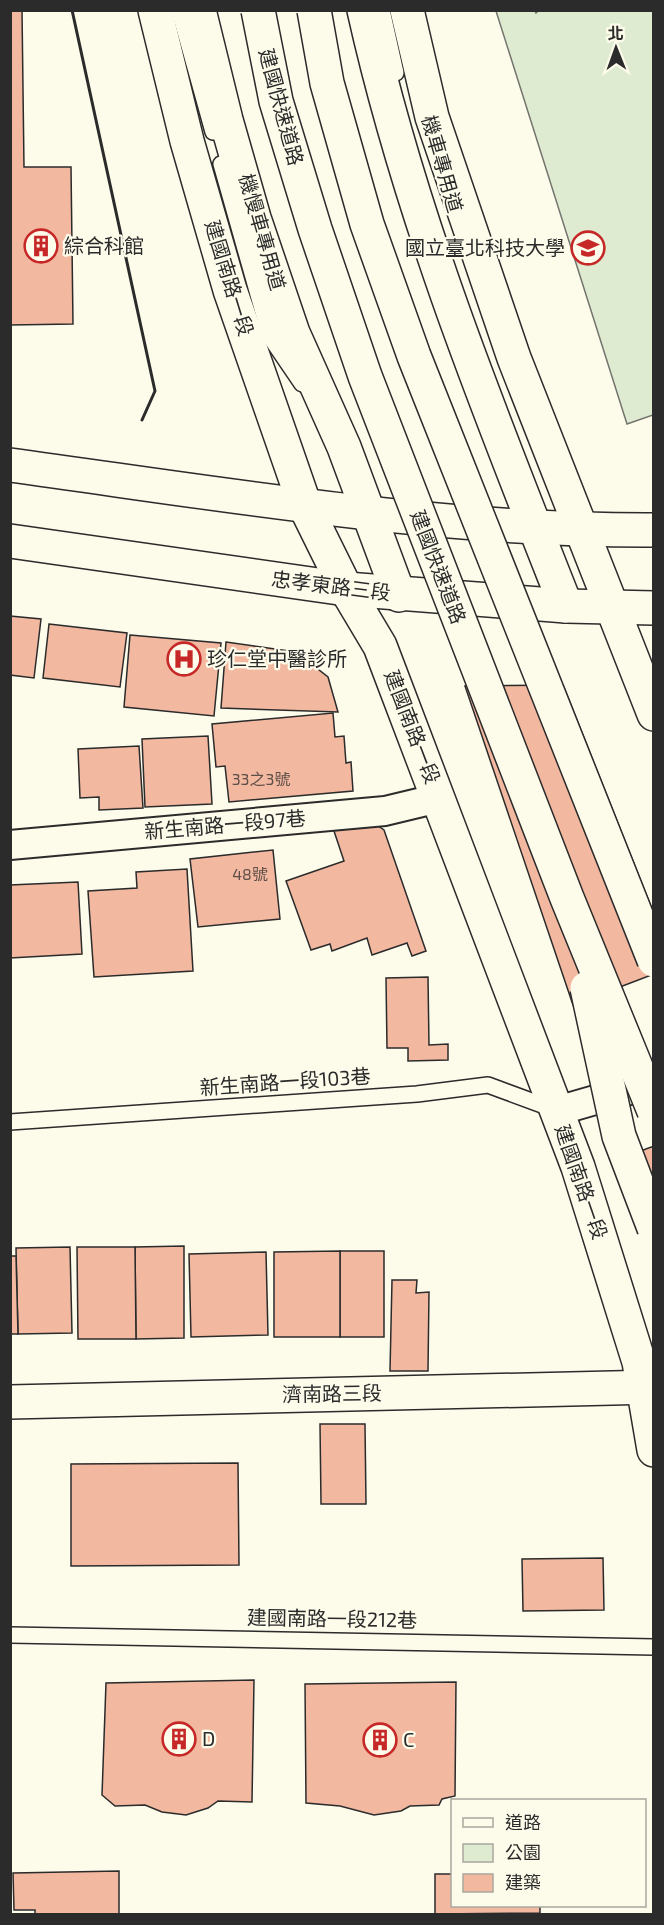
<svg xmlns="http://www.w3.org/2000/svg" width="664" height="1925" font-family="'Exo 2','Noto Sans TC',sans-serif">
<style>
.green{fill:#deebd1;stroke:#74746e;stroke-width:1.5}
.building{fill:#f2b8a0;stroke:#2b2b2b;stroke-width:1.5}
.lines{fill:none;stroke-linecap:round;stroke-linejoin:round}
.lane-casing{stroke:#2b2b2b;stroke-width:18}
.street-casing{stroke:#2b2b2b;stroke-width:32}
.secondary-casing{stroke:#2b2b2b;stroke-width:36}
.primary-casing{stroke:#2b2b2b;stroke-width:36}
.highway-casing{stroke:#2b2b2b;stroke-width:36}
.lane{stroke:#fdfbea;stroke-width:15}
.street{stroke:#fdfbea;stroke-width:28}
.secondary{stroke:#fdfbea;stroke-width:33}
.primary{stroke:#fdfbea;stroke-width:33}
.highway{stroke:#fdfbea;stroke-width:33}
.highway-bridge-casing{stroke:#2b2b2b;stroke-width:36;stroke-linecap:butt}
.highway-bridge{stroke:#fdfbea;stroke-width:33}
.wall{stroke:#2b2b2b;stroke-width:3}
.labels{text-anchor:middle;stroke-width:4.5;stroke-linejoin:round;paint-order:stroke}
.number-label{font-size:16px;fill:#5d4e48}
.street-label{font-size:20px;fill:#2b2b2b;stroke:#fdfbea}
.poi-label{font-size:20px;fill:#2b2b2b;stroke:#fdfbea;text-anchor:start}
</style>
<rect width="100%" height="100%" fill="#fdfbea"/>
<!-- green -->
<path class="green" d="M 538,11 L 653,11 L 653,415 L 627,424 L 496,11 L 535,11 L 536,13 Z"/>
<!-- building -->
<g class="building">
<path d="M 10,10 L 22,10 L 24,167 L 71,167 L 73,324 L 10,325 Z"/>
<path d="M 10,616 L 41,619 L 34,678 L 10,675 Z"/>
<path d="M 49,624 L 127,633 L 120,687 L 43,678 Z"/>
<path d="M 130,635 L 221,643 L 214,716 L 124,707 Z"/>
<path d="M 226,642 L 296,652 L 328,677 L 338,712 L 221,708 Z"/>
<path d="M 563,685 L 654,914 L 654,974 L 573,1005 L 465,686 Z"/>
<path d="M 333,713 L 335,737 L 344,736 L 346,763 L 351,762 L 353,791 L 229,802 L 225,766 L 216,767 L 212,724 Z"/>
<path d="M 208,736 L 212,804 L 145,807 L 142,739 Z"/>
<path d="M 139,746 L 143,808 L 99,810 L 99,797 L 80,798 L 78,749 Z"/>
<path d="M 371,821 L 384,830 L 426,951 L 412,956 L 407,943 L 372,955 L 367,938 L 332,951 L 330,944 L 311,950 L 286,881 L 344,861 L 333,828 Z"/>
<path d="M 273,850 L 280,919 L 198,927 L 190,859 Z"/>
<path d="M 187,869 L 193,971 L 94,977 L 88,891 L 137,888 L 136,872 Z"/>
<path d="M 78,882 L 82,954 L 10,958 L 10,885 Z"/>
<path d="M 428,977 L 429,1045 L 448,1044 L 448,1060 L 408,1061 L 408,1048 L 387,1048 L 386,978 Z"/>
<path d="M 654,1146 L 654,1202 L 635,1153 Z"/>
<path d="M 184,1246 L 184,1338 L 136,1339 L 135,1247 Z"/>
<path d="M 70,1247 L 72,1333 L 18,1334 L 16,1248 Z"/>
<path d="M 77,1247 L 135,1247 L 136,1339 L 78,1339 Z"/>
<rect x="340" y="1251" width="44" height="86"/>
<path d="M 340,1251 L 340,1337 L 274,1337 L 274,1252 Z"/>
<path d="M 266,1252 L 268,1335 L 191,1337 L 189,1254 Z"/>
<path d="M 10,1256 L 16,1256 L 18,1334 L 10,1334 Z"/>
<path d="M 392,1280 L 417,1280 L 416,1293 L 429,1292 L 428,1371 L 390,1371 Z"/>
<path d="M 320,1424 L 365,1424 L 366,1504 L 321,1504 Z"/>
<path d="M 238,1463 L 239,1565 L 71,1566 L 71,1464 Z"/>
<path d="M 603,1558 L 604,1610 L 523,1611 L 522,1559 Z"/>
<path d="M 254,1680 L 252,1802 L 218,1801 L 208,1808 L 186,1815 L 162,1812 L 145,1805 L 115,1806 L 102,1795 L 106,1683 Z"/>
<path d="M 456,1682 L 455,1796 L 442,1799 L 439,1805 L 410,1806 L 401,1811 L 374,1815 L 340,1806 L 306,1803 L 305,1684 Z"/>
<path d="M 119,1871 L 119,1914 L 35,1914 L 35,1910 L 14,1910 L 13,1873 Z"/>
<path d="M 435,1874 L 452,1874 L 452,1906 L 540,1906 L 540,1913 L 435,1914 Z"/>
</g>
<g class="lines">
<defs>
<g id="lane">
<path d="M 179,10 L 213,132"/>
<path d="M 382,10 L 396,73"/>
<path d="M 221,164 L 270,337 L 302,384"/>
<path d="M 10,1122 L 417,1094 L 488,1085 L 553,1109"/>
<path d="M 10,1635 L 654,1647"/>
</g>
<g id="street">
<path d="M 10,845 L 385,811 L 439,798"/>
<path d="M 557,1111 L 654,1083"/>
</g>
<g id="secondary">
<path d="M 155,10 L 187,141 L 230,290 L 305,506 L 346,589 L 380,646 L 578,1167 L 639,1362 L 654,1450"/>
<path d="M 407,10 L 432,117 L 514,358 L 654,714"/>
<path d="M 10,1402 L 654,1387"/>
</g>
<g id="primary">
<path d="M 10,465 C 223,494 438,531 654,530"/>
<path d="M 10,541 L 346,589 L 566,606 L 654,608"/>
</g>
<g id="highway">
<path d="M 199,10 L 226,120 L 254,218 L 293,333 L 344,447 L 399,595"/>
<path d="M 364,10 C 410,216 489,411 566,606"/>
</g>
</defs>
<!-- lane casing -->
<use href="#lane" class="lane-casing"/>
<!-- street casing -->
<use href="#street" class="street-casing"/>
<!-- secondary casing -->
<use href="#secondary" class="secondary-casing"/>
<!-- primary casing -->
<use href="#primary" class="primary-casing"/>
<!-- highway casing -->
<use href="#highway" class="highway-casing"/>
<!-- lane -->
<use href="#lane" class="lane"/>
<!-- street -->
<use href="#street" class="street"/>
<!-- secondary -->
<use href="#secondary" class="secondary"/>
<!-- primary -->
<use href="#primary" class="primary"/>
<!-- highway -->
<use href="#highway" class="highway"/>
<defs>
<g id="highway-bridge">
<path d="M 258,10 L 276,101 L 315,229 L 365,376 L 567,898 L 654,1111"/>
<path d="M 314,10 L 327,83 L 367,224 L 414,356 L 654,960"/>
<path d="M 587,988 L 619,1136 L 654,1228"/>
</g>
</defs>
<!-- highway-bridge casing -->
<use href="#highway-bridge" class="highway-bridge-casing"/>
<!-- highway-bridge -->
<use href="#highway-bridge" class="highway-bridge"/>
<!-- wall -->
<path class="wall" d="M 72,10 L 155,391 L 142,420"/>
</g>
<!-- icons -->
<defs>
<symbol id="building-ring" viewBox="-11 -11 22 22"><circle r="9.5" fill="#fdfbea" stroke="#c62828" stroke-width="1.5"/><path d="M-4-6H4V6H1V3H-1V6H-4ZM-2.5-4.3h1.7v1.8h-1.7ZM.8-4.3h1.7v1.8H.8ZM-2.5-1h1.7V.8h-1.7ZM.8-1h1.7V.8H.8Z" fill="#c62828"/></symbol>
<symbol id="university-ring" viewBox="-11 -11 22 22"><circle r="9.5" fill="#fdfbea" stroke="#c62828" stroke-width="1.5"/><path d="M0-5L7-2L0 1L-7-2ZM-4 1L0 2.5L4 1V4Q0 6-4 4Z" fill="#c62828"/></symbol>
<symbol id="hospital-ring" viewBox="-11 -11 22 22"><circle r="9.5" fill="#fdfbea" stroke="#c62828" stroke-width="1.5"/><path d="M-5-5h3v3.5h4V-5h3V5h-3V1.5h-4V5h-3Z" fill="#c62828"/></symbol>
</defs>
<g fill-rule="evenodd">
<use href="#building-ring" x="22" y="227" width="38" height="38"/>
<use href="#university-ring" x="569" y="229" width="38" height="38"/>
<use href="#hospital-ring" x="165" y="640" width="38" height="38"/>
<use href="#building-ring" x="160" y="1720" width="38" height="38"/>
<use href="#building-ring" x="361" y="1721" width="38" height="38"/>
</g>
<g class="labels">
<!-- number labels -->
<g class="number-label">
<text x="261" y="785">33之3號</text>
<text x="250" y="880">48號</text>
</g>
<!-- street labels -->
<g class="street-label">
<text transform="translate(281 107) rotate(75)" y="7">建國快速道路</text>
<text transform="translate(442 164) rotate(74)" y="7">機車專用道</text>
<text transform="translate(262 232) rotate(74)" y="7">機慢車專用道</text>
<text transform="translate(229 278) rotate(73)" y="7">建國南路一段</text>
<text transform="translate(438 567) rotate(69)" y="7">建國快速道路</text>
<text transform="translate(331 586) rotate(7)" y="7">忠孝東路三段</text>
<text transform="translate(412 727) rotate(69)" y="7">建國南路一段</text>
<text transform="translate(225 825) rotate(-5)" y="7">新生南路一段97巷</text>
<text transform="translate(285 1082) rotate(-4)" y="7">新生南路一段103巷</text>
<text transform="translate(581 1182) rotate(71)" y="7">建國南路一段</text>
<text transform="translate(332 1394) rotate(-1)" y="7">濟南路三段</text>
<text transform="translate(332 1619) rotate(1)" y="7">建國南路一段212巷</text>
</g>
<!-- poi labels -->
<g class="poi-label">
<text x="64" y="253">綜合科館</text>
<text x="565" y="255" text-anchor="end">國立臺北科技大學</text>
<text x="207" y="666">珍仁堂中醫診所</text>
<text x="202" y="1746">D</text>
<text x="403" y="1747">C</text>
</g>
</g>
<!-- border -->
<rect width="664" height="1925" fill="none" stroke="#2b2b2b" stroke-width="24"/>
<!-- legend -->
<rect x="451" y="1799" width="195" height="108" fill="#fdfbea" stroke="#a9a89e" stroke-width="1.5"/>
<rect x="463" y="1818" width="30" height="9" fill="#fdfbea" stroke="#a9a89e" stroke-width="1.5"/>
<text x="505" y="1829" font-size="18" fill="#2b2b2b">道路</text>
<rect x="463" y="1844" width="30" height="18" fill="#deebd1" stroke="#a9a89e" stroke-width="1.5"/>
<text x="505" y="1859" font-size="18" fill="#2b2b2b">公園</text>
<rect x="463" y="1874" width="30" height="18" fill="#f2b8a0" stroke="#a9a89e" stroke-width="1.5"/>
<text x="505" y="1889" font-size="18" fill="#2b2b2b">建築</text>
<!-- north arrow -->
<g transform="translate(616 48) rotate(359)" stroke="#fdfbea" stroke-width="4.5" paint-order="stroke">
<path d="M0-4.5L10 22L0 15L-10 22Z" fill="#2b2b2b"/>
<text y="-9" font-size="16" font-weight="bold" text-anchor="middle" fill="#2b2b2b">北</text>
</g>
</svg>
